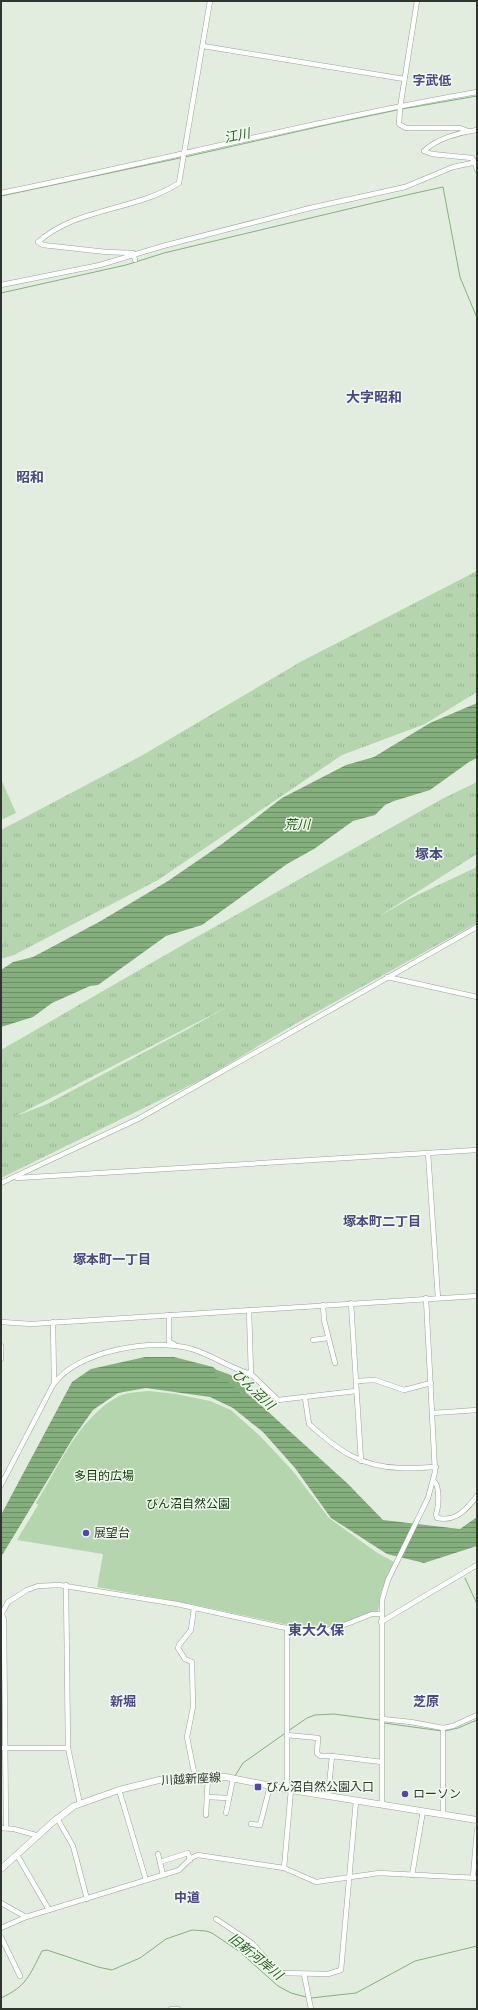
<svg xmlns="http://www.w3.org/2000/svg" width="478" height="2010" font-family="Rubik,'Noto Sans JP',sans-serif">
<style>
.grass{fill:url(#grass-tufts);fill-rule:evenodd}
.park{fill:#b4d5ae}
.water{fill:url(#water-rules)}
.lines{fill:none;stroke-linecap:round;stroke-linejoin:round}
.stream{stroke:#85af7d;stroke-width:1}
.river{stroke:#85af7d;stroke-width:7}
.minor-casing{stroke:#99a398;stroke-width:5.5}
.major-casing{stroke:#99a398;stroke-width:7}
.minor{stroke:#fff;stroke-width:4.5}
.major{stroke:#fff;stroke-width:6}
.poi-dot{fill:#5244bc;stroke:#f0faee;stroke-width:1.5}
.labels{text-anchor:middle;stroke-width:3;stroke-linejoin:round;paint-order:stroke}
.park-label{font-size:12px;fill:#0c3704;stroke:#f0faee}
.poi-label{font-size:12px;fill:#313530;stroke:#f0faee;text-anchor:start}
.street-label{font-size:12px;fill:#313530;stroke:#f0faee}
.neighbourhood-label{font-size:13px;font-weight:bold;fill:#494785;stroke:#f0faee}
.water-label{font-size:13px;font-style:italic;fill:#255c1a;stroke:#f0faee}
.quarter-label{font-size:14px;font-weight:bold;fill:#494785;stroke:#f0faee}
</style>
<defs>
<pattern id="grass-tufts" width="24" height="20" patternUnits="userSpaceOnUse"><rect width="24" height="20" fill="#b4d5ae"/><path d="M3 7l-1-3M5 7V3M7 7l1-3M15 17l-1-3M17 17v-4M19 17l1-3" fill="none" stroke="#9bb796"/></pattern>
<pattern id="water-rules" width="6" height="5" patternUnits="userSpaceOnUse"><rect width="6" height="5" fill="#85af7d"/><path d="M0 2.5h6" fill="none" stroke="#6d8f67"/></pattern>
</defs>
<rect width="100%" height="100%" fill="#e2ede0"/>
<!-- grass -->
<g class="grass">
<path d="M 477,571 L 477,692 L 425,724 L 342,755 L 158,880 L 14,955 L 1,959 L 1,830 L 141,756 L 302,661 Z"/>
<path d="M 477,782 L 477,854 L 378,917 L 413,897 L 477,867 L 477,923 L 295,1024 L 205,1078 L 1,1178 L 1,1050 L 186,943 L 442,799 ZM 227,1007 L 188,1029 L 47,1104 L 14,1117 Z"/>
</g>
<!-- park -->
<g class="park">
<path d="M 1,779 L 16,813 L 1,820 Z"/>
<path d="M 149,1391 L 176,1394 L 210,1401 L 231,1410 L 260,1436 L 292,1470 L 329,1518 L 376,1552 L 394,1562 L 381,1592 L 378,1611 L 341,1625 L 324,1629 L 307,1629 L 191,1604 L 97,1587 L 103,1554 L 17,1540 L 38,1505 L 36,1503 C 59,1466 79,1417 119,1396 C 127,1392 140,1392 149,1391 Z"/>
</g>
<!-- water -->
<g class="water">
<path d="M 477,703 L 477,758 L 469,762 L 430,790 L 394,801 L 385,805 L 375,815 L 353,821 L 314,849 L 287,864 L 202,925 L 166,936 L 98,985 L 90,986 L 52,1003 L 33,1017 L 1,1027 L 1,970 L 13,962 L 33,957 L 99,922 L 168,881 L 222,844 L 282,798 L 346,765 L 374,757 L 430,723 Z"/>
<path d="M 145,1357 L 174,1357 L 213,1367 L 254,1399 L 347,1483 L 383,1520 L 460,1529 L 477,1517 L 477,1546 L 424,1563 L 387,1554 L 331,1518 L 295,1468 L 263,1432 L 233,1408 L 210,1397 L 146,1388 L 118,1393 L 93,1410 L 73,1438 L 1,1557 L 1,1515 L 72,1382 L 91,1369 Z"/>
</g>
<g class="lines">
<!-- stream -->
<g class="stream">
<path d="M 402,109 L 477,96"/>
<path d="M 185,157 L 335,123 L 397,110"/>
<path d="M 1,196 L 180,158"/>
<path d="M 1,293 L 126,265 L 164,253 L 411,194 L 443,187 L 460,277 L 477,318"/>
<path d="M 465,1578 L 477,1604"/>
<path d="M 384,1723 L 442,1731"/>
<path d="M 288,1731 L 307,1718 L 315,1715 L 334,1714 L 379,1720"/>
<path d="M 445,1731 L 458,1728 L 477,1720"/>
<path d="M 235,1776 L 243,1763 L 284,1734"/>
<path d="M 1,1998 C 27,1986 29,1976 42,1951 L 47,1950 L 98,1967 L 112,1970 L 140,1958 L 166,1939 L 192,1930 L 206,1931 L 212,1933 L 240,1952 L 278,1986 L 291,1993 L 306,1997"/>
<path d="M 311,1998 L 356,1993 L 415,1961 L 477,1946"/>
</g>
<!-- river -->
<path class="river" d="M 218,1374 L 229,1378 L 242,1390"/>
<defs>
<g id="minor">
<path d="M 417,1 L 400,108 L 399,124 L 406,128 L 460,128 L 468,131"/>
<path d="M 203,46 L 404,79"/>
<path d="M 477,130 C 460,132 436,139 424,151 L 432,154 L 472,158 L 475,163 L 477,170"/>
<path d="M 1,193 C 160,161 317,120 477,92"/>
<path d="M 135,260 L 133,253 L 106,252 L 43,245 L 38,242 C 77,207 136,211 179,183 L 210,1"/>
<path d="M 1,285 L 100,265 L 163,246 L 310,208 L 405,187 L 453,167 L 477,162"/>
<path d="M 387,977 L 477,997"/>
<path d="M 428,1153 L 438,1298"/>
<path d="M 17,1178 L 477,1150"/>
<path d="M 1,1183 L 138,1119 L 477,927"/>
<path d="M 351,1303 L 361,1461"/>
<path d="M 323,1305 L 324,1320 L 335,1363"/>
<path d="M 249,1310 L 251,1374 L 278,1400 L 356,1391"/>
<path d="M 169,1315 L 169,1342 L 174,1344"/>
<path d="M 1,1322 L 31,1324 L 477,1296"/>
<path d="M 53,1322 L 54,1383"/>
<path d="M 313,1340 L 328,1338"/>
<path d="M 1,1346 L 1,1359"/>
<path d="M 356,1381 L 375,1380 L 404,1390 L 431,1383"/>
<path d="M 305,1398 L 309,1424 C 338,1450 360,1467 401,1468 C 413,1469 424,1467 436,1467"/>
<path d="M 433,1413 L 477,1410"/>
<path d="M 434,1481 C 440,1487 439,1506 436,1514 L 437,1518 C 456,1522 466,1510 477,1496"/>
<path d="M 1,1485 L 53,1385 C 77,1350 153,1338 192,1349 C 212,1355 232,1369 251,1374"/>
<path d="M 66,1585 L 68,1748 L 80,1804"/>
<path d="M 194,1608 L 191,1630 L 179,1645 L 178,1648 L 185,1659 L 192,1662 L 193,1707 L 187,1737 L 195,1777"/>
<path d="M 2,1614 L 4,1620 L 6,1828"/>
<path d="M 1,1615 L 8,1602 L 27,1590 L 38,1586 L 59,1585 L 177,1604 L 281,1627 L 311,1632 L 334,1629 L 372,1614 L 381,1614"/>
<path d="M 381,1622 L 477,1565"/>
<path d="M 382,1719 L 411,1722 L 443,1728 L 453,1726 L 477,1715"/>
<path d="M 443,1728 L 443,1814"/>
<path d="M 287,1735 L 318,1738 L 317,1753 L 320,1756 L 332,1756"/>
<path d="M 1,1748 L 68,1748"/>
<path d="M 119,1790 L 146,1880"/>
<path d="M 287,1790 L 287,1629"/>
<path d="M 328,1796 L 332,1756 L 382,1762"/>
<path d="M 207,1797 L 229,1798"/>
<path d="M 382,1805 L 382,1600 L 388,1580 L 428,1498 L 435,1472 L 426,1298"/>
<path d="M 226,1813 L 233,1779"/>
<path d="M 206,1815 L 208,1776"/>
<path d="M 57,1818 L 73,1846 L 87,1899"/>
<path d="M 251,1824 L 260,1825 L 270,1786"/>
<path d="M 1,1828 L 14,1829 L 39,1836"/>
<path d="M 158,1854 L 163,1875"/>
<path d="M 17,1855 L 49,1910"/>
<path d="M 160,1862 L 188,1853 L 190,1860"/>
<path d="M 284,1868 L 291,1790"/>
<path d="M 412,1875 L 423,1811"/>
<path d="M 473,1877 L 477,1830"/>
<path d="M 1,1903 L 26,1917"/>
<path d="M 216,1919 L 252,1943 L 275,1969 L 281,1973 L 328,1974 L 341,1970 L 356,1801"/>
<path d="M 1,1928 L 26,1917 L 179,1870 L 191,1858 L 198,1855 L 284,1868 L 316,1882 L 379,1873 L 477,1878"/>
<path d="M 1,1937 L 20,1976"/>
<path d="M 304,1974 L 311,2009"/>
<path d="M 171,2009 L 178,2009"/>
</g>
<path id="major" d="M 1,1869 L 53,1822 L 74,1806 L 119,1790 L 159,1780 L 195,1777 L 226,1777 L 291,1790 L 477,1820"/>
</defs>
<!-- minor casing -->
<use href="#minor" class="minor-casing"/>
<!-- major casing -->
<use href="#major" class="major-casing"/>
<!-- minor -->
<use href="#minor" class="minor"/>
<!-- major -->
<use href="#major" class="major"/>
</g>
<!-- markers -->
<g class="poi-dot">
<circle cx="86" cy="1533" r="4"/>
<rect x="254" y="1783" width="8" height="8" rx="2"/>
<circle cx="405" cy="1794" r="4"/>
</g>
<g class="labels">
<!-- park labels -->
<g class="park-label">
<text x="104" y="1480">多目的広場</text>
<text x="188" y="1508">びん沼自然公園</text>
</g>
<!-- poi labels -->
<g class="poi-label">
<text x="94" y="1537">展望台</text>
<text x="266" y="1791">びん沼自然公園入口</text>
<text x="413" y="1798">ローソン</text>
</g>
<!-- street labels -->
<g class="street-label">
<text transform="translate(191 1779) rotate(-3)" y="4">川越新座線</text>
</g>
<!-- neighbourhood labels -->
<g class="neighbourhood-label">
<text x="432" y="85">字武低</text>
<text x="382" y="1226">塚本町二丁目</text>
<text x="112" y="1264">塚本町一丁目</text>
<text x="123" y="1706">新堀</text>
<text x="426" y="1706">芝原</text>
<text x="187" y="1902">中道</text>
</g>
<!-- water labels -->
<g class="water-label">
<text transform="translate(237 135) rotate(-12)" y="5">江川</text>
<text x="297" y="829">荒川</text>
<text transform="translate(254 1389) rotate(43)" y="5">びん沼川</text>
<text transform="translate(256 1956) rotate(39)" y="5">旧新河岸川</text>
</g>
<!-- quarter labels -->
<g class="quarter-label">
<text x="374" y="402">大字昭和</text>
<text x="30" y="482">昭和</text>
<text x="429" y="859">塚本</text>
<text x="316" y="1635">東大久保</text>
</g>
</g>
<!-- border -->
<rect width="478" height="2010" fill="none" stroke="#313530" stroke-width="4"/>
</svg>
